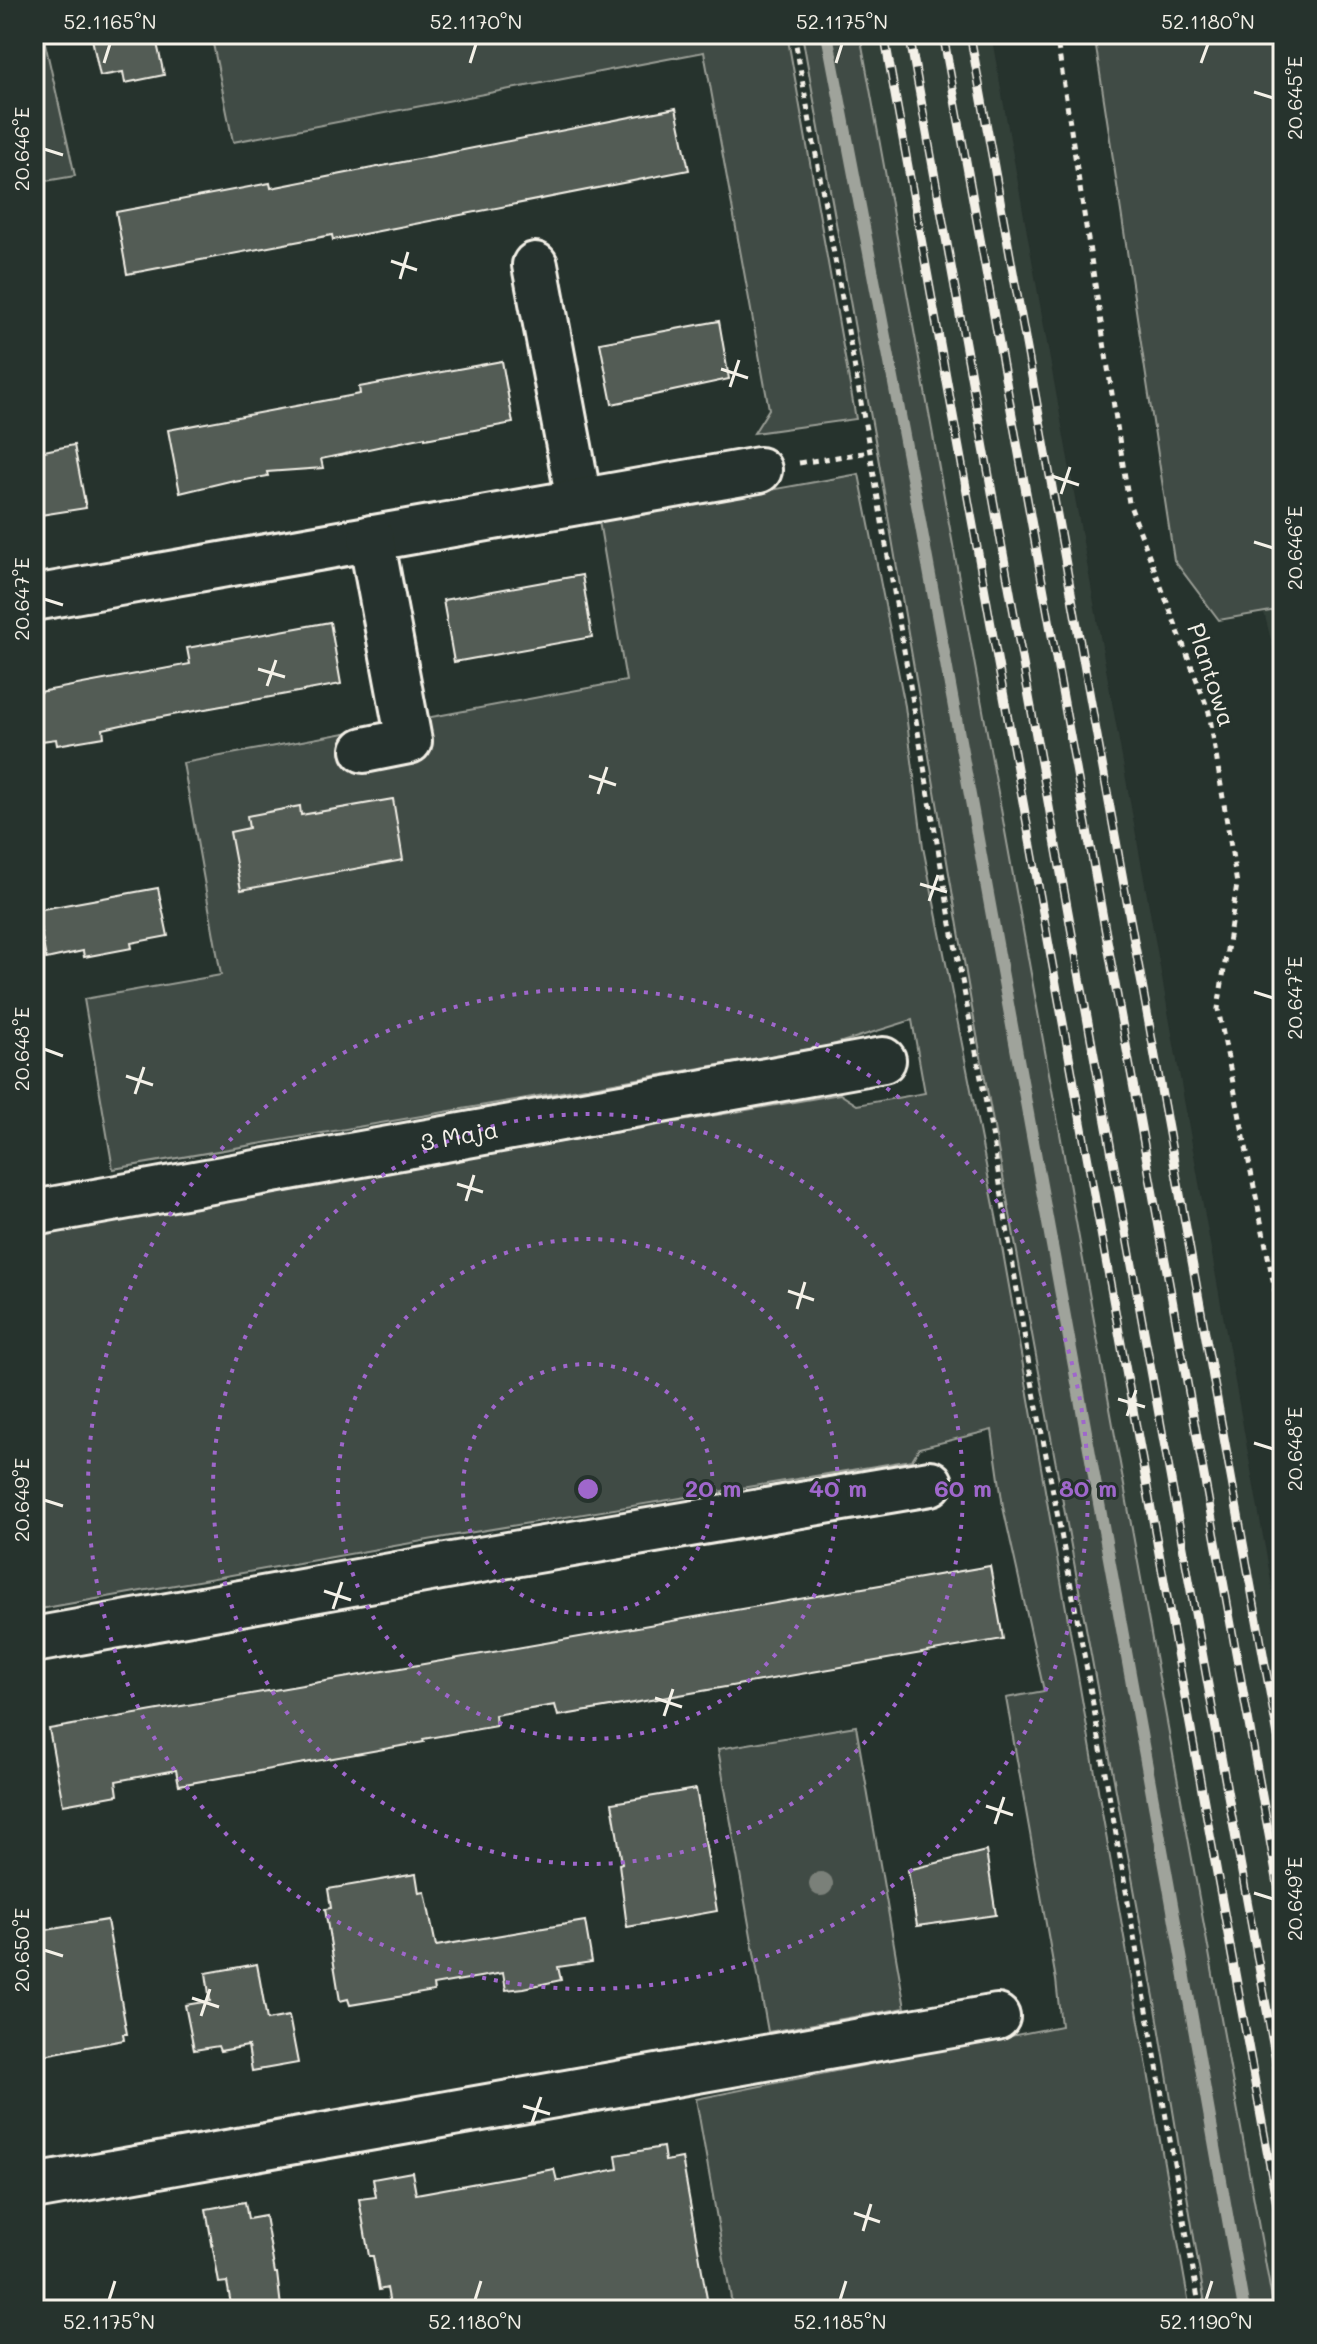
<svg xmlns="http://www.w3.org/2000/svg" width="1317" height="2344" font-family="Mali,sans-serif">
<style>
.built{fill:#333f39}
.green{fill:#414b45;stroke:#9a9e96;stroke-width:2}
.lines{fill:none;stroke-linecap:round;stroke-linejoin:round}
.stream{stroke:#9fa39b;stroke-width:12}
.building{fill:#525c55;stroke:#f4f1e8;stroke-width:2}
.minor-casing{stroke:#f4f1e8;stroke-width:50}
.path{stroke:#f4f1e8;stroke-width:5;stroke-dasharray:6 6;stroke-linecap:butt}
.minor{stroke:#26332d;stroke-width:44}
.rail-casing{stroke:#f4f1e8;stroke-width:9}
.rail{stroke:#26332d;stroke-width:6;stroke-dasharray:18;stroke-linecap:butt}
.tree{fill:#7a8079}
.ticks{fill:none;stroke:#f4f1e8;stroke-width:3}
.ring{fill:none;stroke:#9f67cb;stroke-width:4;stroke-dasharray:4 8}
.labels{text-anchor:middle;stroke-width:6;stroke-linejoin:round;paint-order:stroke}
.street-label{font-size:24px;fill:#f4f1e8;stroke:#26332d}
.centre{fill:#9f67cb;stroke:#26332d;stroke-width:4}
.ring-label{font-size:24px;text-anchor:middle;font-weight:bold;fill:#9f67cb;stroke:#26332d;stroke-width:6;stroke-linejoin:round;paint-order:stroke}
.neatline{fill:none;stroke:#f4f1e8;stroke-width:3}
.ticks-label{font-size:20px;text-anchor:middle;fill:#f4f1e8}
</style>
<rect width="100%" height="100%" fill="#26332d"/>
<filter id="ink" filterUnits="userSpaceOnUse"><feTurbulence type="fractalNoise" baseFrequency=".0125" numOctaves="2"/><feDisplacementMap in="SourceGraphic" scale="16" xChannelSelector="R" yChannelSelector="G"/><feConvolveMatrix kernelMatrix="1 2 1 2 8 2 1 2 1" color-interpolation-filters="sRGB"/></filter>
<g filter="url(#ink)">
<!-- built -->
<g class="built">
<path d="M 860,34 L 991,34 L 1283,1647 L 1283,2310 L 1274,2310 Z"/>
<path d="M 1283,609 L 1283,687 L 1264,612 Z"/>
</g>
<!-- green -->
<g class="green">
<path d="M 34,34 L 43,34 L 75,176 L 34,183 Z"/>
<path d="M 211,34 L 787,34 L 856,419 L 754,433 L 769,409 L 704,52 L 233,142 Z"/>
<path d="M 802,34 L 860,34 L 1274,2310 L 1206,2310 L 1156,2008 L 972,1008 L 877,451 Z"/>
<path d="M 1094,34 L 1283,34 L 1283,609 L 1219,620 L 1174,560 Z"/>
<path d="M 859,474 L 905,706 L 923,847 L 1001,1241 L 1190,2310 L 733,2310 L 696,2099 L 1061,2026 L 1056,1980 L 1006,1698 L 1044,1691 L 1003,1507 L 992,1430 L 919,1448 L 912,1460 L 462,1534 L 34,1610 L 34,1232 L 840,1094 L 857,1105 L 925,1093 L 912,1020 L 829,1046 L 113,1169 L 84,999 L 221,975 L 183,763 L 626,681 L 599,521 Z"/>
<path d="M 856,1726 L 905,2008 L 768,2032 L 718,1749 Z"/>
</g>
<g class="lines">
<!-- stream -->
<path class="stream" d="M 827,34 L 914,488 L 1168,1882 L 1244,2310"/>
</g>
<!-- building -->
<g class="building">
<path d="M 91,34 L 155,34 L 164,75 L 125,83 L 123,72 L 100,76 Z"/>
<path d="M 676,108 L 689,170 L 333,240 L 332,235 L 127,274 L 116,212 L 270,183 L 271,188 Z"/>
<path d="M 719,321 L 729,379 L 612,404 L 600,343 Z"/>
<path d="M 502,361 L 513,423 L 425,439 L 425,437 L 321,459 L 323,468 L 267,472 L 268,476 L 234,482 L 234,480 L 180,493 L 168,430 L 360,394 L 359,387 Z"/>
<path d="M 74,445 L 86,508 L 34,516 L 34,453 Z"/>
<path d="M 582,575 L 592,637 L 454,662 L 443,600 Z"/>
<path d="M 330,622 L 341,684 L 140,721 L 103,729 L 104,737 L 80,741 L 57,745 L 56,739 L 34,742 L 34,693 L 190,664 L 187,648 Z"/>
<path d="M 393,799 L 403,860 L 241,890 L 230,832 L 249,828 L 247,816 L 300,806 L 301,815 Z"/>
<path d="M 158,888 L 168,936 L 131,943 L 132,948 L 84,957 L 83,951 L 46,959 L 37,910 Z"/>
<path d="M 990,1566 L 1003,1639 L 558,1716 L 555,1705 L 495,1715 L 496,1726 L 423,1739 L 424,1742 L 179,1785 L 176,1770 L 116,1781 L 118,1795 L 63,1805 L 49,1729 Z"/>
<path d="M 696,1789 L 717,1911 L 627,1927 L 619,1864 L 622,1863 L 612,1803 Z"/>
<path d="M 986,1851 L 996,1915 L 917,1926 L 908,1870 Z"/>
<path d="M 416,1874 L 419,1893 L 425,1892 L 436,1946 L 585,1921 L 592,1962 L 558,1967 L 561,1980 L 524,1988 L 506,1990 L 503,1973 L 433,1985 L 434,1991 L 350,2005 L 348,1999 L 340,2001 L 325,1909 L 331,1908 L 328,1889 Z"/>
<path d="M 107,1920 L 127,2034 L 123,2034 L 124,2040 L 44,2055 L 43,2048 L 39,2049 L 34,2023 L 34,1932 Z"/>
<path d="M 257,1964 L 267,2020 L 289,2016 L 298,2063 L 252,2071 L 248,2046 L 220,2051 L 218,2046 L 194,2050 L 185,2005 L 210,2001 L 206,1973 Z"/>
<path d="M 663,2147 L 665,2161 L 682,2158 L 709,2310 L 391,2310 L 387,2288 L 379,2290 L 373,2256 L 369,2256 L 359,2199 L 376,2197 L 373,2179 L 412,2172 L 416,2194 L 554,2169 L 557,2181 L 618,2169 L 616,2155 Z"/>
<path d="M 245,2202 L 248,2219 L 265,2216 L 275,2273 L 277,2273 L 281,2307 L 232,2310 L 227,2282 L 219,2283 L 206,2209 Z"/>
</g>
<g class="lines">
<defs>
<g id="minor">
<path d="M 535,265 L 579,500"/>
<path d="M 34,598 L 759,470"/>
<path d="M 364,750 L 409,741 L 371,538"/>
<path id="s1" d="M 34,1213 L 883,1060"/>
<path d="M 34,1640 L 508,1555 L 930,1483"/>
<path d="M 34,2187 L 997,2017"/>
</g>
</defs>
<!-- minor casing -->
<use href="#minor" class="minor-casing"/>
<!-- path -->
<g class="path">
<path d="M 794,34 L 870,452 L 951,924 L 992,1134 L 1030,1371 L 1087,1670 L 1200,2310"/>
<path d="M 1056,34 L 1129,503 L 1209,712 L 1237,884 L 1218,1009 L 1283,1330"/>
<path d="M 799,463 L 870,452"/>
</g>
<!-- minor -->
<use href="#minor" class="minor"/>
<defs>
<g id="rail">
<path d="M 884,34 L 1283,2238"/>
<path d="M 909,34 L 1283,2099"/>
<path d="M 943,34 L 1283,1912"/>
<path d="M 970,34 L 1283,1764"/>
</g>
</defs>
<!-- rail casing -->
<use href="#rail" class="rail-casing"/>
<!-- rail -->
<use href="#rail" class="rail"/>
</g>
<!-- trees -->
<circle class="tree" cx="821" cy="1884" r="12"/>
</g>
<!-- ticks -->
<path class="ticks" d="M 104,63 L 110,44M 470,63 L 476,44M 836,63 L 842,44M 1201,63 L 1208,44M 1254,92 L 1273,98M 44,149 L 63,155M 391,261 L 417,270M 400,279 L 408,252M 721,369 L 748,378M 730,387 L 739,360M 1052,476 L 1079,485M 1061,494 L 1070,467M 1254,542 L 1273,548M 44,599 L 63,605M 258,669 L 285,677M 267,686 L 276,660M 589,776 L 616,785M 598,794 L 607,767M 920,884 L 947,892M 929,901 L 938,875M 1254,992 L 1273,998M 44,1049 L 63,1056M 126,1076 L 153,1085M 135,1094 L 144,1067M 457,1184 L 483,1192M 466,1201 L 474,1175M 788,1291 L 814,1300M 797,1309 L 805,1282M 1118,1399 L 1145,1407M 1127,1416 L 1136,1390M 1254,1443 L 1273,1449M 44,1500 L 63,1506M 324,1591 L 351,1600M 333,1609 L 342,1582M 655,1698 L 682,1707M 664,1716 L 673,1689M 986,1806 L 1013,1815M 995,1824 L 1004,1797M 1254,1893 L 1273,1899M 44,1950 L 63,1956M 192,1998 L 219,2007M 201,2016 L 210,1989M 523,2106 L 550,2114M 532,2123 L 541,2097M 854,2213 L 880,2222M 863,2231 L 871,2204M 109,2300 L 115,2281M 475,2300 L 481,2281M 840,2300 L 846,2281M 1206,2300 L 1212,2281"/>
<!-- distance rings -->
<g class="ring">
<circle cx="588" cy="1489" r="125"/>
<circle cx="588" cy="1489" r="250"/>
<circle cx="588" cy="1489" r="375"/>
<circle cx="588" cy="1489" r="500"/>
</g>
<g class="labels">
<!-- street labels -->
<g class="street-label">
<text transform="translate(1211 675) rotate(72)" y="8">Plantowa</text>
<text dy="8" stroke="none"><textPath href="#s1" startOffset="432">3 Maja</textPath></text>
</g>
</g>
<circle cx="588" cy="1489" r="12" class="centre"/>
<g class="ring-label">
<text x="713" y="1497">20 m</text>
<text x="838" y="1497">40 m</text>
<text x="963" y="1497">60 m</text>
<text x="1088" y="1497">80 m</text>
</g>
<!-- margin -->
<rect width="1317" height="2344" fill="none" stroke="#26332d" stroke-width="88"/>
<rect x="44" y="44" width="1229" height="2256" class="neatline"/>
<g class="ticks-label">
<text x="110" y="29">52.1165°N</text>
<text x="476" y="29">52.1170°N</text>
<text x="842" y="29">52.1175°N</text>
<text x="1208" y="29">52.1180°N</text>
<text transform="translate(1295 98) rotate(-90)" y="7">20.645°E</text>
<text transform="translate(22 149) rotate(-90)" y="7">20.646°E</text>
<text transform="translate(1295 548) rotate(-90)" y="7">20.646°E</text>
<text transform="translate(22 599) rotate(-90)" y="7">20.647°E</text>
<text transform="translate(1295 998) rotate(-90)" y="7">20.647°E</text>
<text transform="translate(22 1049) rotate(-90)" y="7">20.648°E</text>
<text transform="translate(1295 1449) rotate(-90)" y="7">20.648°E</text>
<text transform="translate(22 1500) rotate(-90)" y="7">20.649°E</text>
<text transform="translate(1295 1899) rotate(-90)" y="7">20.649°E</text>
<text transform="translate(22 1950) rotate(-90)" y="7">20.650°E</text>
<text x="109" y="2329">52.1175°N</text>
<text x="475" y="2329">52.1180°N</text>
<text x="840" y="2329">52.1185°N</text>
<text x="1206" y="2329">52.1190°N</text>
</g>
</svg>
